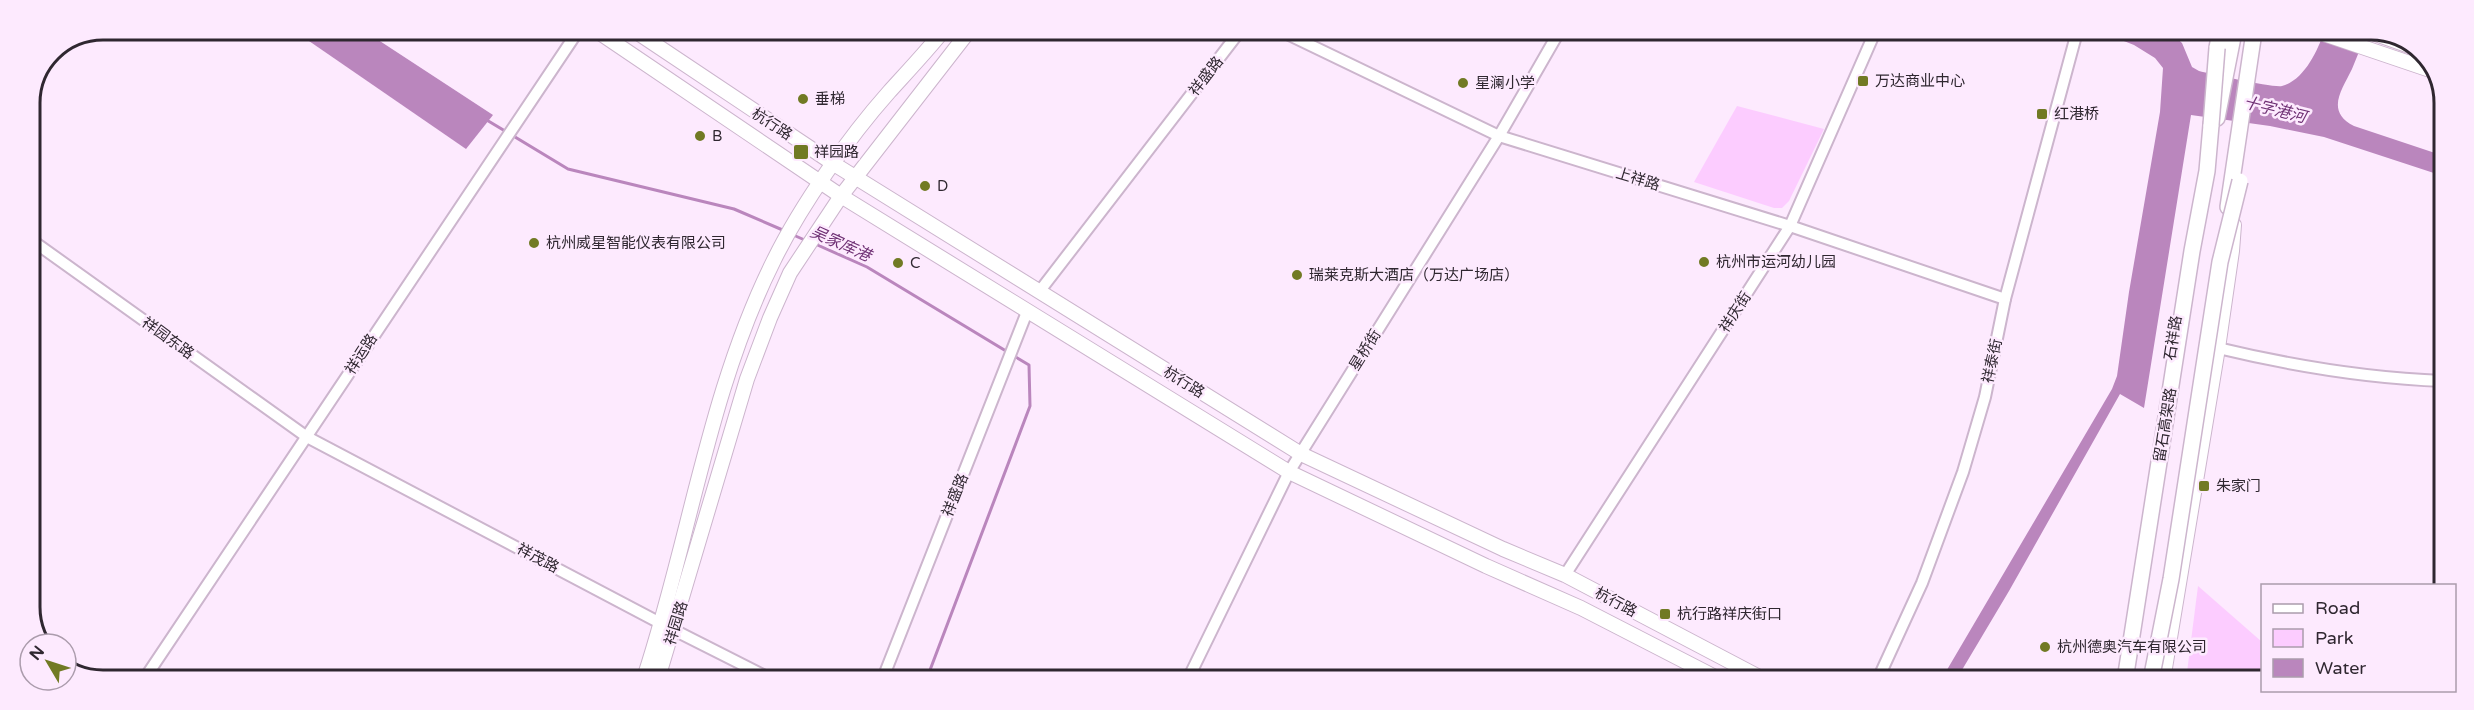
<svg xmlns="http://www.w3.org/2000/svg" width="2474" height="710" font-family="'Varela Round','Noto Sans SC',sans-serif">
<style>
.green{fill:#fcccff}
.water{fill:#ba86bd}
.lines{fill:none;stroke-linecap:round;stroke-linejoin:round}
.stream{stroke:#ba86bd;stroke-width:3}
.minor-casing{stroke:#ccb5cd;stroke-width:14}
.major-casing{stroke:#ccb5cd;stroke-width:16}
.highway-casing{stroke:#ccb5cd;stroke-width:18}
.minor{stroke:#fff;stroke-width:10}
.major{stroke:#fff;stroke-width:14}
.highway{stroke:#fff;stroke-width:15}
.highway-bridge-casing{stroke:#ccb5cd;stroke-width:18;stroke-linecap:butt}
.highway-bridge{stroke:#fff;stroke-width:15}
.poi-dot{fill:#717a24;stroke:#fdeafe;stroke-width:2}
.labels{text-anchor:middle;stroke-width:5;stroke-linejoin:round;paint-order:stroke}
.street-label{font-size:15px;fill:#2f2730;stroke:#fdeafe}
.poi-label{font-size:15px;fill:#2f2730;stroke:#fdeafe;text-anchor:start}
.water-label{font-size:16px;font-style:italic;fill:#6f3074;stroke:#fdeafe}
.rim{fill:none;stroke:#2f2730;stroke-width:3}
</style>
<rect width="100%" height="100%" fill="#fdeafe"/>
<!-- green -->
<g class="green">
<path d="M 1737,106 L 1824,129 L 1789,201 L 1782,208 L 1774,208 L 1694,182 Z"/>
<path d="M 2198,586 L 2262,642 L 2262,680 L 2186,680 Z"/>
</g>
<!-- water -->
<g class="water">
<path d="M 293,30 L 363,30 L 493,115 L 466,149 Z"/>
<path d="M 2101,32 L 2170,32 L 2182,43 L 2192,67 L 2199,71 C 2212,74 2273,88 2282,86 C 2304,80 2317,52 2324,32 L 2367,32 C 2362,44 2357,57 2352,69 C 2342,90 2325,111 2354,126 L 2444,156 L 2443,176 L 2324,137 L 2270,126 L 2191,115 L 2144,408 L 2120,394 L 2009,591 L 1956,680 L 1941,680 L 2112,389 L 2117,376 L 2129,292 L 2160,112 L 2163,68 L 2155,58 L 2134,45 Z"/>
</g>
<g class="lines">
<!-- stream -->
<g class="stream">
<path d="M 485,119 L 568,169 L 734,209 L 785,231"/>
<path d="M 791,234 L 807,241"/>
<path d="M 813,243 L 867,267 L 1029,365 L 1030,406 L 927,678"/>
</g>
<defs>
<g id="minor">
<path d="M 1281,31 L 1499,136 L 1790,226 L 2005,299"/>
<path d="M 30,239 L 307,437 L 662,624 L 769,678"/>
<path d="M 1039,292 L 1240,31"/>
<path d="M 2218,348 C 2293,366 2365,378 2443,381"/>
<path d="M 1565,575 L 1790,226 L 1875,32"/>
<path d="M 145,678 L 578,31"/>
<path d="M 883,678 L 1027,312"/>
<path d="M 1188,679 L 1289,472 L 1499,136 L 1559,32"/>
<path d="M 1878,679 L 1922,583 L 1963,472 L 1985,397 L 2005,299 L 2077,32"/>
</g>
<g id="major">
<path d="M 597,31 L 841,196 L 1289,472 L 1486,566 L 1581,608 L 1719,679"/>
<path d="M 635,31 L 834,164 L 1301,454 L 1503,549 L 1565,575 L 1763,679"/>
<path d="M 2318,32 L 2433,71"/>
<path d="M 2370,32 L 2412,47"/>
<path d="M 644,678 C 690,539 708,392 774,260 C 801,205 849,137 889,92 C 908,71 926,52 943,31"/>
<path d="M 658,678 L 747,379 L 770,318 L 790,273 L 841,196 L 969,31"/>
<path d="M 2163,680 L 2218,348 L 2232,251 L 2234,225"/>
</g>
<g id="highway">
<path d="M 2217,48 L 2220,32"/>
<path d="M 2217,118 L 2234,32"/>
<path d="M 2228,207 L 2254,32"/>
<path d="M 2125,680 L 2192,251 L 2207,171 L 2211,125"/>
</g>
</defs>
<!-- minor casing -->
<use href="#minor" class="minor-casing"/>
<!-- major casing -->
<use href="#major" class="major-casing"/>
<!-- highway casing -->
<use href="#highway" class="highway-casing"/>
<!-- minor -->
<use href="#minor" class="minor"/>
<!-- major -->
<use href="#major" class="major"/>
<!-- highway -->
<use href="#highway" class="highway"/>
<defs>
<g id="highway-bridge">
<path d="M 2211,125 L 2217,48"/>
<path d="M 2151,680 L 2171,579 L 2220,262 L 2240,181"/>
</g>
</defs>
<!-- highway-bridge casing -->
<use href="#highway-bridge" class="highway-bridge-casing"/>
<!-- highway-bridge -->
<use href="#highway-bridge" class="highway-bridge"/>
</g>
<!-- markers -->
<g class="poi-dot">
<rect x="1857" y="75" width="12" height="12" rx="3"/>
<circle cx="1463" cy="83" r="6"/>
<circle cx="803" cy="99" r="6"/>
<rect x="2036" y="108" width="12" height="12" rx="3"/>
<circle cx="700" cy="136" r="6"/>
<rect x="793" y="144" width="16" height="16" rx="3"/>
<circle cx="925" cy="186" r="6"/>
<circle cx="534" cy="243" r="6"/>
<circle cx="1704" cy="262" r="6"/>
<circle cx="898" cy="263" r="6"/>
<circle cx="1297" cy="275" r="6"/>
<rect x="2198" y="480" width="12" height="12" rx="3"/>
<rect x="1659" y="608" width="12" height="12" rx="3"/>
<circle cx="2045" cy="647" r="6"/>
</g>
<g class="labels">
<!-- street labels -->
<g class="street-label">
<text transform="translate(1206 76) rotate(-52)" y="5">祥盛路</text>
<text transform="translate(772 124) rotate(33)" y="5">杭行路</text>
<text transform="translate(1638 179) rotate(17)" y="5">上祥路</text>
<text transform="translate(1735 312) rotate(-57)" y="5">祥庆街</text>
<text transform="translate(168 338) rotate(36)" y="5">祥园东路</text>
<text transform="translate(2173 338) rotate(-81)" y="5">石祥路</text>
<text transform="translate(1365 350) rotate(-58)" y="5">星桥街</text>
<text transform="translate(361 354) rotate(-57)" y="5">祥运路</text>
<text transform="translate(1992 361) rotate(-78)" y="5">祥泰街</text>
<text transform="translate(1184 382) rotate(32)" y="5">杭行路</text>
<text transform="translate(2165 425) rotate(-81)" y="5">留石高架路</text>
<text transform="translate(955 495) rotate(-68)" y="5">祥盛路</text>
<text transform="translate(538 558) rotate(28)" y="5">祥茂路</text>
<text transform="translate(1616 602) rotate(28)" y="5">杭行路</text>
<text transform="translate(676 623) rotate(-73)" y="5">祥园路</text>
</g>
<!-- poi labels -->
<g class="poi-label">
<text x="1875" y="86">万达商业中心</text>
<text x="1475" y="88">星澜小学</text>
<text x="815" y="104">垂梯</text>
<text x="2054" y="119">红港桥</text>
<text x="712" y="141">B</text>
<text x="814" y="157">祥园路</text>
<text x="937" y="191">D</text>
<text x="546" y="248">杭州威星智能仪表有限公司</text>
<text x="1716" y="267">杭州市运河幼儿园</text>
<text x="910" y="268">C</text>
<text x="1309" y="280">瑞莱克斯大酒店（万达广场店）</text>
<text x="2216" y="491">朱家门</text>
<text x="1677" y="619">杭行路祥庆街口</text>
<text x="2057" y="652">杭州德奥汽车有限公司</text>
</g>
<!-- water labels -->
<g class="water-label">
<text transform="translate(2275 109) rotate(14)" y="6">十字港河</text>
<text transform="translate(841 243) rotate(24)" y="6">吴家库港</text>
</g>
</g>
<!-- crop -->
<path d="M0 0H2474V710H0ZM103 40H2371A63 63 0 0 1 2434 103V607A63 63 0 0 1 2371 670H103A63 63 0 0 1 40 607V103A63 63 0 0 1 103 40Z" fill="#fdeafe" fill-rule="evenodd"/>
<path class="rim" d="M103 40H2371A63 63 0 0 1 2434 103V607A63 63 0 0 1 2371 670H103A63 63 0 0 1 40 607V103A63 63 0 0 1 103 40Z"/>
<!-- legend -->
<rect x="2261" y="584" width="195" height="108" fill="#fdeafe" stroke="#ab9cac" stroke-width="1.5"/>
<rect x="2273" y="604" width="30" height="9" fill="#ffffff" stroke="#ab9cac" stroke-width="1.5"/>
<text x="2315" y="614" font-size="18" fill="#2f2730">Road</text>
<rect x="2273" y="629" width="30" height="18" fill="#fcccff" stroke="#ab9cac" stroke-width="1.5"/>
<text x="2315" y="644" font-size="18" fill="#2f2730">Park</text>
<rect x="2273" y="659" width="30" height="18" fill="#ba86bd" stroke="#ab9cac" stroke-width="1.5"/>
<text x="2315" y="674" font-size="18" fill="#2f2730">Water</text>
<!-- north arrow -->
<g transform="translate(48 662) rotate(309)"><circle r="28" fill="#fdeafe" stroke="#ab9cac" stroke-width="1.5"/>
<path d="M0-4.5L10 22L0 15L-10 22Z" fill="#717a24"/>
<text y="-9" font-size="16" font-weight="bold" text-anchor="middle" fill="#2f2730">N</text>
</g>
</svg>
